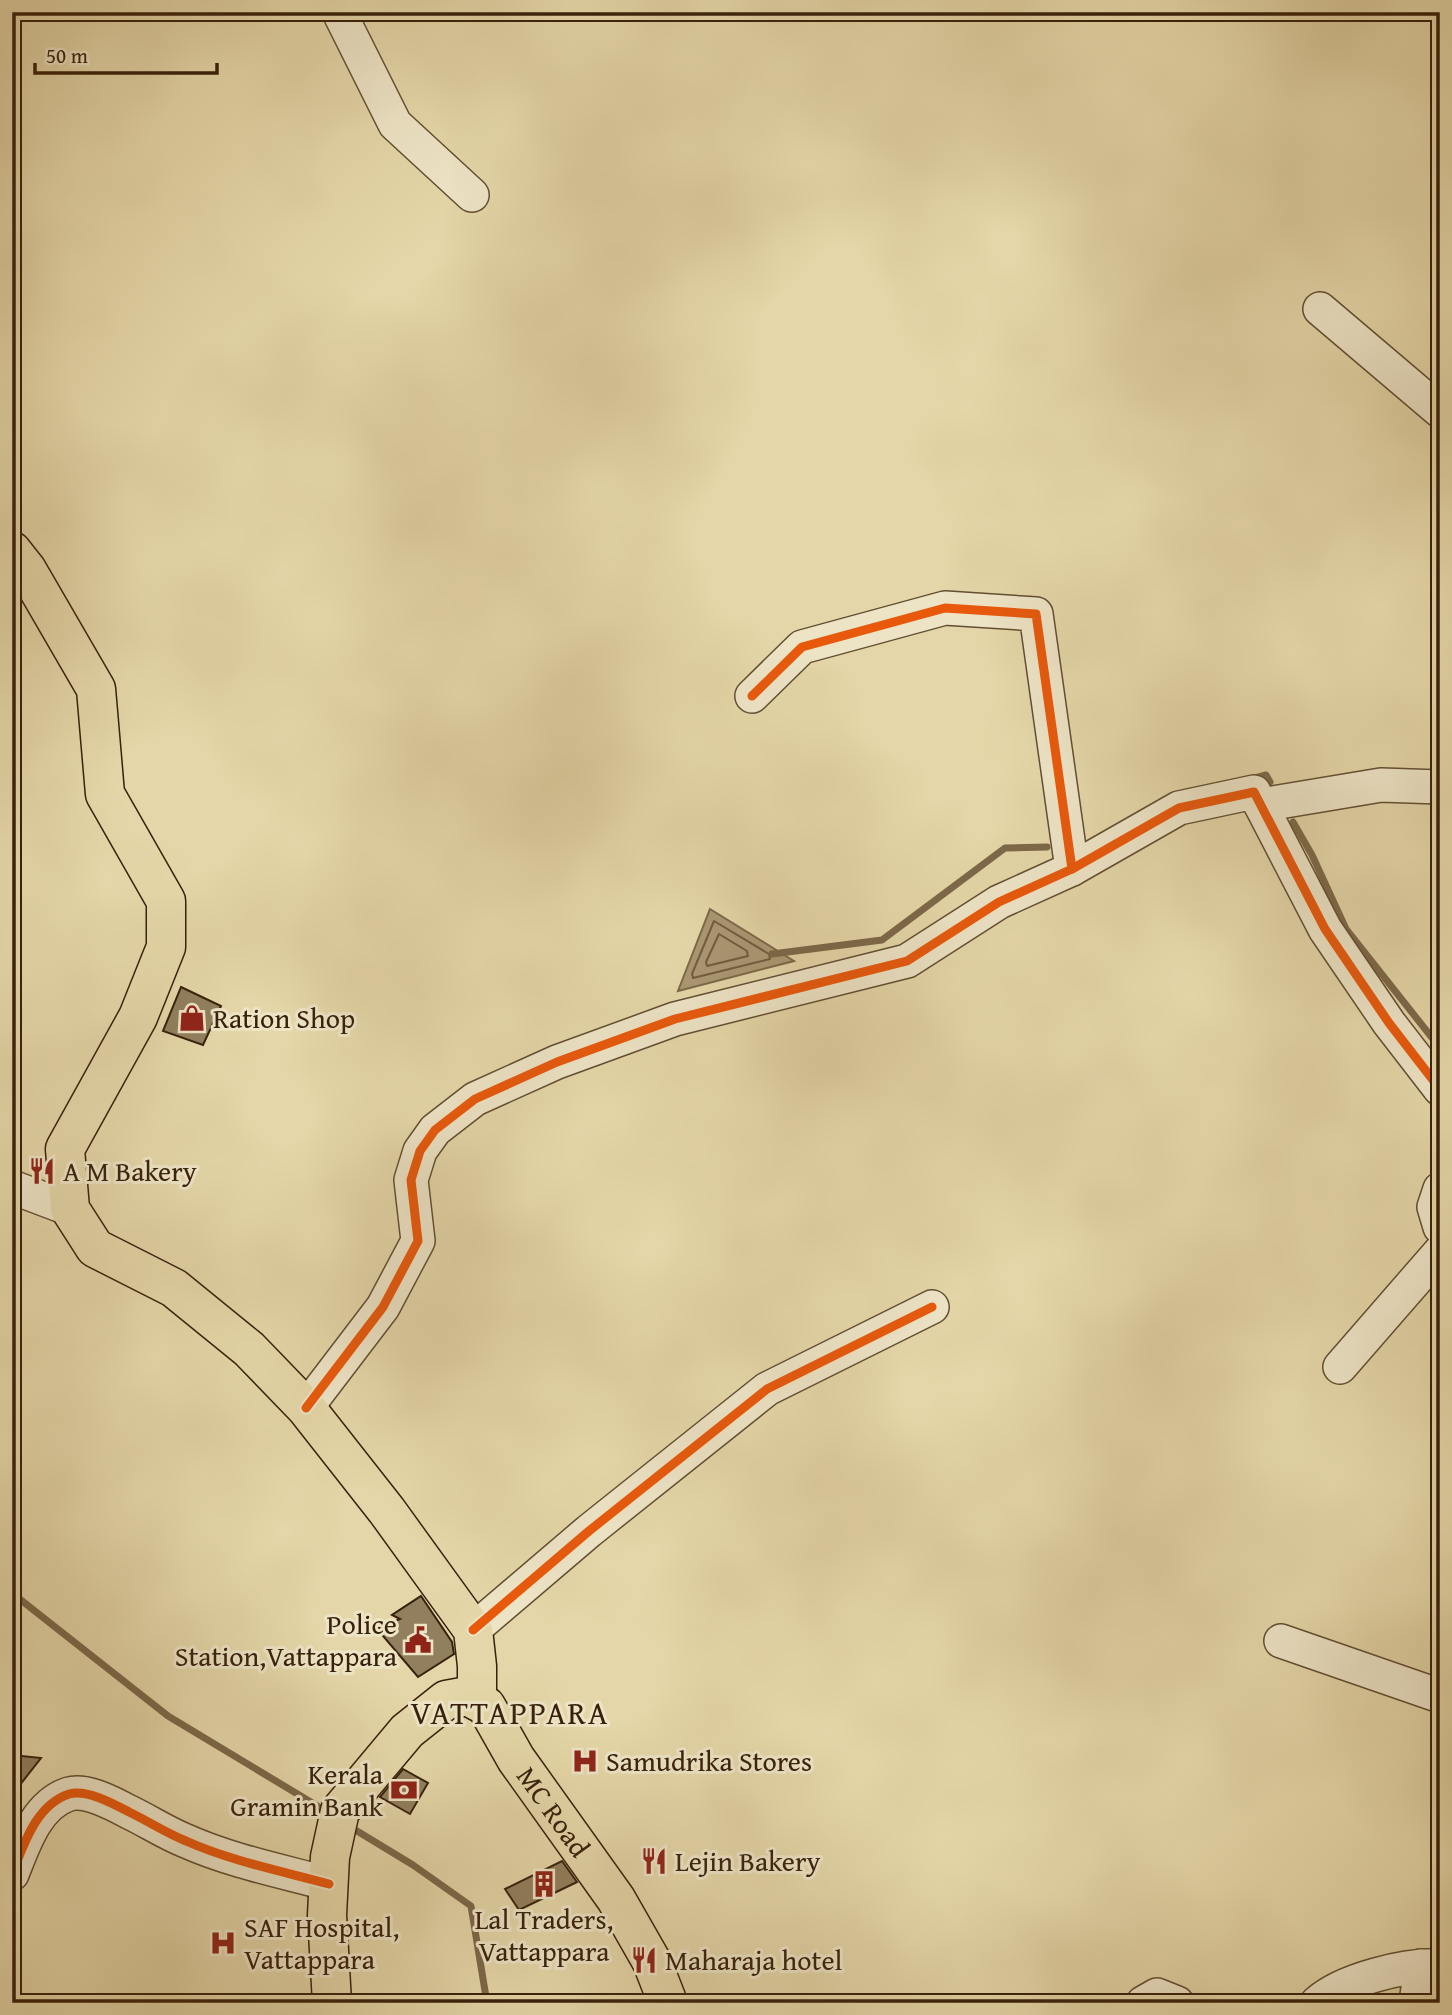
<svg xmlns="http://www.w3.org/2000/svg" width="1452" height="2015" font-family="'Gentium Book Plus',serif">
<style>
.water{fill:#aa9873;stroke:#7c6849;stroke-width:2}
.lines{fill:none;stroke-linecap:round;stroke-linejoin:round}
.shore{stroke:#715c3f;stroke-width:2}
.stream{stroke:#7c6849;stroke-width:7}
.building{fill:#917f5d;stroke:#38210b;stroke-width:2}
.minor-casing{stroke:#634e32;stroke-width:36}
.major-casing{stroke:#38210b;stroke-width:41}
.minor{stroke:#ede4c6;stroke-width:33}
.major{stroke:#e4d6a8;stroke-width:38}
.cycleway-casing{stroke:#ede4c6;stroke-width:13}
.cycleway{stroke:#e8590c;stroke-width:9}
.labels{text-anchor:middle;stroke-width:6;stroke-linejoin:round;paint-order:stroke}
.poi-label{font-size:28px;fill:#38210b;stroke:#ede4c6;text-anchor:start}
.street-label{font-size:28px;fill:#38210b;stroke:#ede4c6}
.quarter-label{font-size:32px;letter-spacing:2px;fill:#38210b;stroke:#ede4c6}
</style>
<rect width="100%" height="100%" fill="#e4d6a8"/>
<filter id="stains"><feTurbulence type="fractalNoise" baseFrequency=".00286" numOctaves="4"/><feColorMatrix values="0 0 0 0 .2 0 0 0 0 .09 0 0 0 0 .02 0 0 0 .5 -.17"/></filter>
<radialGradient id="worn" r=".72"><stop offset=".6" stop-color="#630" stop-opacity="0"/><stop offset="1" stop-color="#630" stop-opacity=".3"/></radialGradient>
<!-- water -->
<path class="water" d="M 710,909 L 794,961 L 678,991 Z"/>
<g class="lines">
<!-- shore -->
<g class="shore">
<path d="M 714,921 L 769,954 L 770,959 L 693,978 L 692,974 Z"/>
<path d="M 719,934 L 747,951 L 748,956 L 707,966 L 706,962 Z"/>
</g>
<!-- stream -->
<g class="stream">
<path d="M 1251,779 L 1266,775 L 1270,782"/>
<path d="M 1293,822 L 1312,855 L 1346,929 L 1437,1044"/>
<path d="M 772,954 L 882,940 L 1005,848 L 1047,847"/>
<path d="M 12,1593 L 168,1716 L 319,1807"/>
<path d="M 357,1831 L 413,1865 L 471,1906 L 487,2003"/>
</g>
</g>
<!-- building -->
<g class="building">
<path d="M 181,987 L 221,1006 L 203,1045 L 163,1031 Z"/>
<path d="M 421,1596 L 452,1642 L 454,1654 L 418,1677 L 377,1629 L 400,1619 L 392,1615 Z"/>
<path d="M 12,1755 L 41,1758 L 12,1795 Z"/>
<path d="M 403,1769 L 428,1783 L 410,1814 L 380,1797 Z"/>
<path d="M 562,1861 L 577,1882 L 519,1910 L 505,1889 Z"/>
</g>
<g class="lines">
<defs>
<g id="minor">
<path d="M 339,12 L 395,124 L 472,195"/>
<path d="M 1320,309 L 1440,411"/>
<path d="M 752,696 L 802,647 L 945,608 L 1036,614 L 1072,869"/>
<path d="M 1261,805 L 1381,785 L 1440,787"/>
<path d="M 12,1187 L 70,1209"/>
<path d="M 1440,1189 L 1434,1207 L 1440,1227"/>
<path d="M 1340,1367 L 1440,1252"/>
<path d="M 306,1408 L 383,1307 L 418,1241 L 411,1180 L 420,1151 L 435,1130 L 475,1099 L 557,1062 L 675,1019 L 907,961 L 999,902 L 1072,869 L 1179,808 L 1254,792 L 1325,929 L 1389,1023 L 1440,1089"/>
<path d="M 473,1630 L 589,1531 L 767,1389 L 932,1307"/>
<path d="M 1281,1641 L 1440,1696"/>
<path d="M 12,1874 C 24,1844 36,1805 69,1794 C 87,1789 114,1804 129,1812 C 148,1821 166,1833 186,1841 C 231,1861 281,1871 329,1884"/>
<path d="M 1143,2003 L 1157,1995 L 1177,2003"/>
<path d="M 1317,2003 C 1342,1980 1406,1964 1440,1966"/>
<path d="M 1416,2003 L 1421,1966"/>
</g>
<g id="major">
<path d="M 12,551 L 27,570 L 96,689 L 105,794 L 166,901 L 166,947 L 138,1017 L 65,1149 L 70,1209 L 95,1248 L 174,1288 L 249,1349 L 306,1408 L 387,1511 L 473,1630 L 477,1666 L 477,1701"/>
<path id="s1" d="M 332,2003 L 327,1915 L 330,1857 L 340,1811 L 407,1731 L 446,1700 L 468,1696 L 486,1706 L 516,1759 L 616,1899 L 652,1962 L 668,2003"/>
</g>
</defs>
<!-- minor casing -->
<use href="#minor" class="minor-casing"/>
<!-- major casing -->
<use href="#major" class="major-casing"/>
<!-- minor -->
<use href="#minor" class="minor"/>
<!-- major -->
<use href="#major" class="major"/>
<defs>
<g id="cycleway">
<path d="M 752,696 L 802,647 L 945,608 L 1036,614 L 1072,869"/>
<path d="M 306,1408 L 383,1307 L 418,1241 L 411,1180 L 420,1151 L 435,1130 L 475,1099 L 557,1062 L 675,1019 L 907,961 L 999,902 L 1072,869 L 1179,808 L 1254,792 L 1325,929 L 1389,1023 L 1440,1089"/>
<path d="M 473,1630 L 589,1531 L 767,1389 L 932,1307"/>
<path d="M 12,1874 C 24,1844 36,1805 69,1794 C 87,1789 114,1804 129,1812 C 148,1821 166,1833 186,1841 C 231,1861 281,1871 329,1884"/>
</g>
</defs>
<!-- cycleway casing -->
<use href="#cycleway" class="cycleway-casing"/>
<!-- cycleway -->
<use href="#cycleway" class="cycleway"/>
</g>
<!-- icons -->
<defs>
<symbol id="shop-bare" viewBox="-9 -9 18 18"><path d="M-5-2.5h2.3a2.7 3.5 0 0 1 5.4 0H5L5.5 6h-11ZM-1.5-2.5h3a1.5 2.3 0 0 0-3 0Z" fill="#8f2418" stroke="#ede4c6" stroke-width="2.5" paint-order="stroke"/></symbol>
<symbol id="restaurant-bare" viewBox="-9 -9 18 18"><path d="M-5-6h1v4h1v-4h1v4h1v-4h1v5L-1.5 .5V6h-2V.5L-5-1ZM5-6V6H3V1.5H1.5Q1.5-4 5-6Z" fill="#8f2418" stroke="#ede4c6" stroke-width="2.5" paint-order="stroke"/></symbol>
<symbol id="civic-bare" viewBox="-9 -9 18 18"><path d="M-.6-6.5H3V-4.5H.6V-3L4-1V1h2V6H-6V1h2V-1L-.6-3ZM-1.2 2.5V6h2.4V2.5Z" fill="#8f2418" stroke="#ede4c6" stroke-width="2.5" paint-order="stroke"/></symbol>
<symbol id="hospital-bare" viewBox="-9 -9 18 18"><path d="M-5-5h3v3.5h4V-5h3V5h-3V1.5h-4V5h-3Z" fill="#8f2418" stroke="#ede4c6" stroke-width="2.5" paint-order="stroke"/></symbol>
<symbol id="bank-bare" viewBox="-9 -9 18 18"><path d="M-6-4H6V4H-6ZM0-2.3a2.3 2.3 0 1 0 0 4.6a2.3 2.3 0 1 0 0-4.6Z" fill="#8f2418" stroke="#ede4c6" stroke-width="2.5" paint-order="stroke"/></symbol>
<symbol id="building-bare" viewBox="-9 -9 18 18"><path d="M-4-6H4V6H1V3H-1V6H-4ZM-2.5-4.3h1.7v1.8h-1.7ZM.8-4.3h1.7v1.8H.8ZM-2.5-1h1.7V.8h-1.7ZM.8-1h1.7V.8H.8Z" fill="#8f2418" stroke="#ede4c6" stroke-width="2.5" paint-order="stroke"/></symbol>
</defs>
<g fill-rule="evenodd">
<use href="#shop-bare" x="173" y="999" width="38" height="38"/>
<use href="#restaurant-bare" x="23" y="1152" width="38" height="38"/>
<use href="#civic-bare" x="399" y="1621" width="38" height="38"/>
<use href="#hospital-bare" x="566" y="1742" width="38" height="38"/>
<use href="#bank-bare" x="385" y="1771" width="38" height="38"/>
<use href="#restaurant-bare" x="635" y="1842" width="38" height="38"/>
<use href="#building-bare" x="525" y="1865" width="38" height="38"/>
<use href="#hospital-bare" x="204" y="1924" width="38" height="38"/>
<use href="#restaurant-bare" x="625" y="1941" width="38" height="38"/>
</g>
<g class="labels">
<!-- poi labels -->
<g class="poi-label">
<text x="213" y="1028">Ration Shop</text>
<text x="63" y="1181">A M Bakery</text>
<text x="397" y="1634" text-anchor="end">Police<tspan x="397" dy="32">Station,Vattappara</tspan></text>
<text x="606" y="1771">Samudrika Stores</text>
<text x="383" y="1784" text-anchor="end">Kerala<tspan x="383" dy="32">Gramin Bank</tspan></text>
<text x="675" y="1871">Lejin Bakery</text>
<text x="544" y="1929" text-anchor="middle">Lal Traders,<tspan x="544" dy="32">Vattappara</tspan></text>
<text x="244" y="1937">SAF Hospital,<tspan x="244" dy="32">Vattappara</tspan></text>
<text x="665" y="1970">Maharaja hotel</text>
</g>
<!-- street labels -->
<g class="street-label">
<text dy="10" stroke="none"><textPath href="#s1" startOffset="516">MC Road</textPath></text>
</g>
<!-- quarter labels -->
<g class="quarter-label">
<text x="510" y="1724">VATTAPPARA</text>
</g>
</g>
<!-- margin -->
<rect width="1452" height="2015" fill="none" stroke="#e4d6a8" stroke-width="42"/>
<rect x="14" y="14" width="1424" height="1987" fill="none" stroke="#38210b" stroke-width="3.5"/>
<rect x="21" y="21" width="1410" height="1973" fill="none" stroke="#38210b" stroke-width="2"/>
<!-- scale -->
<path d="M35 63v10h182v-10" fill="none" stroke="#38210b" stroke-width="3.5"/>
<text x="46" y="63" font-size="21" fill="#38210b" stroke="#ede4c6" stroke-width="5" paint-order="stroke">50 m</text>
<rect width="100%" height="100%" filter="url(#stains)"/>
<rect width="100%" height="100%" fill="url(#worn)"/>
</svg>
